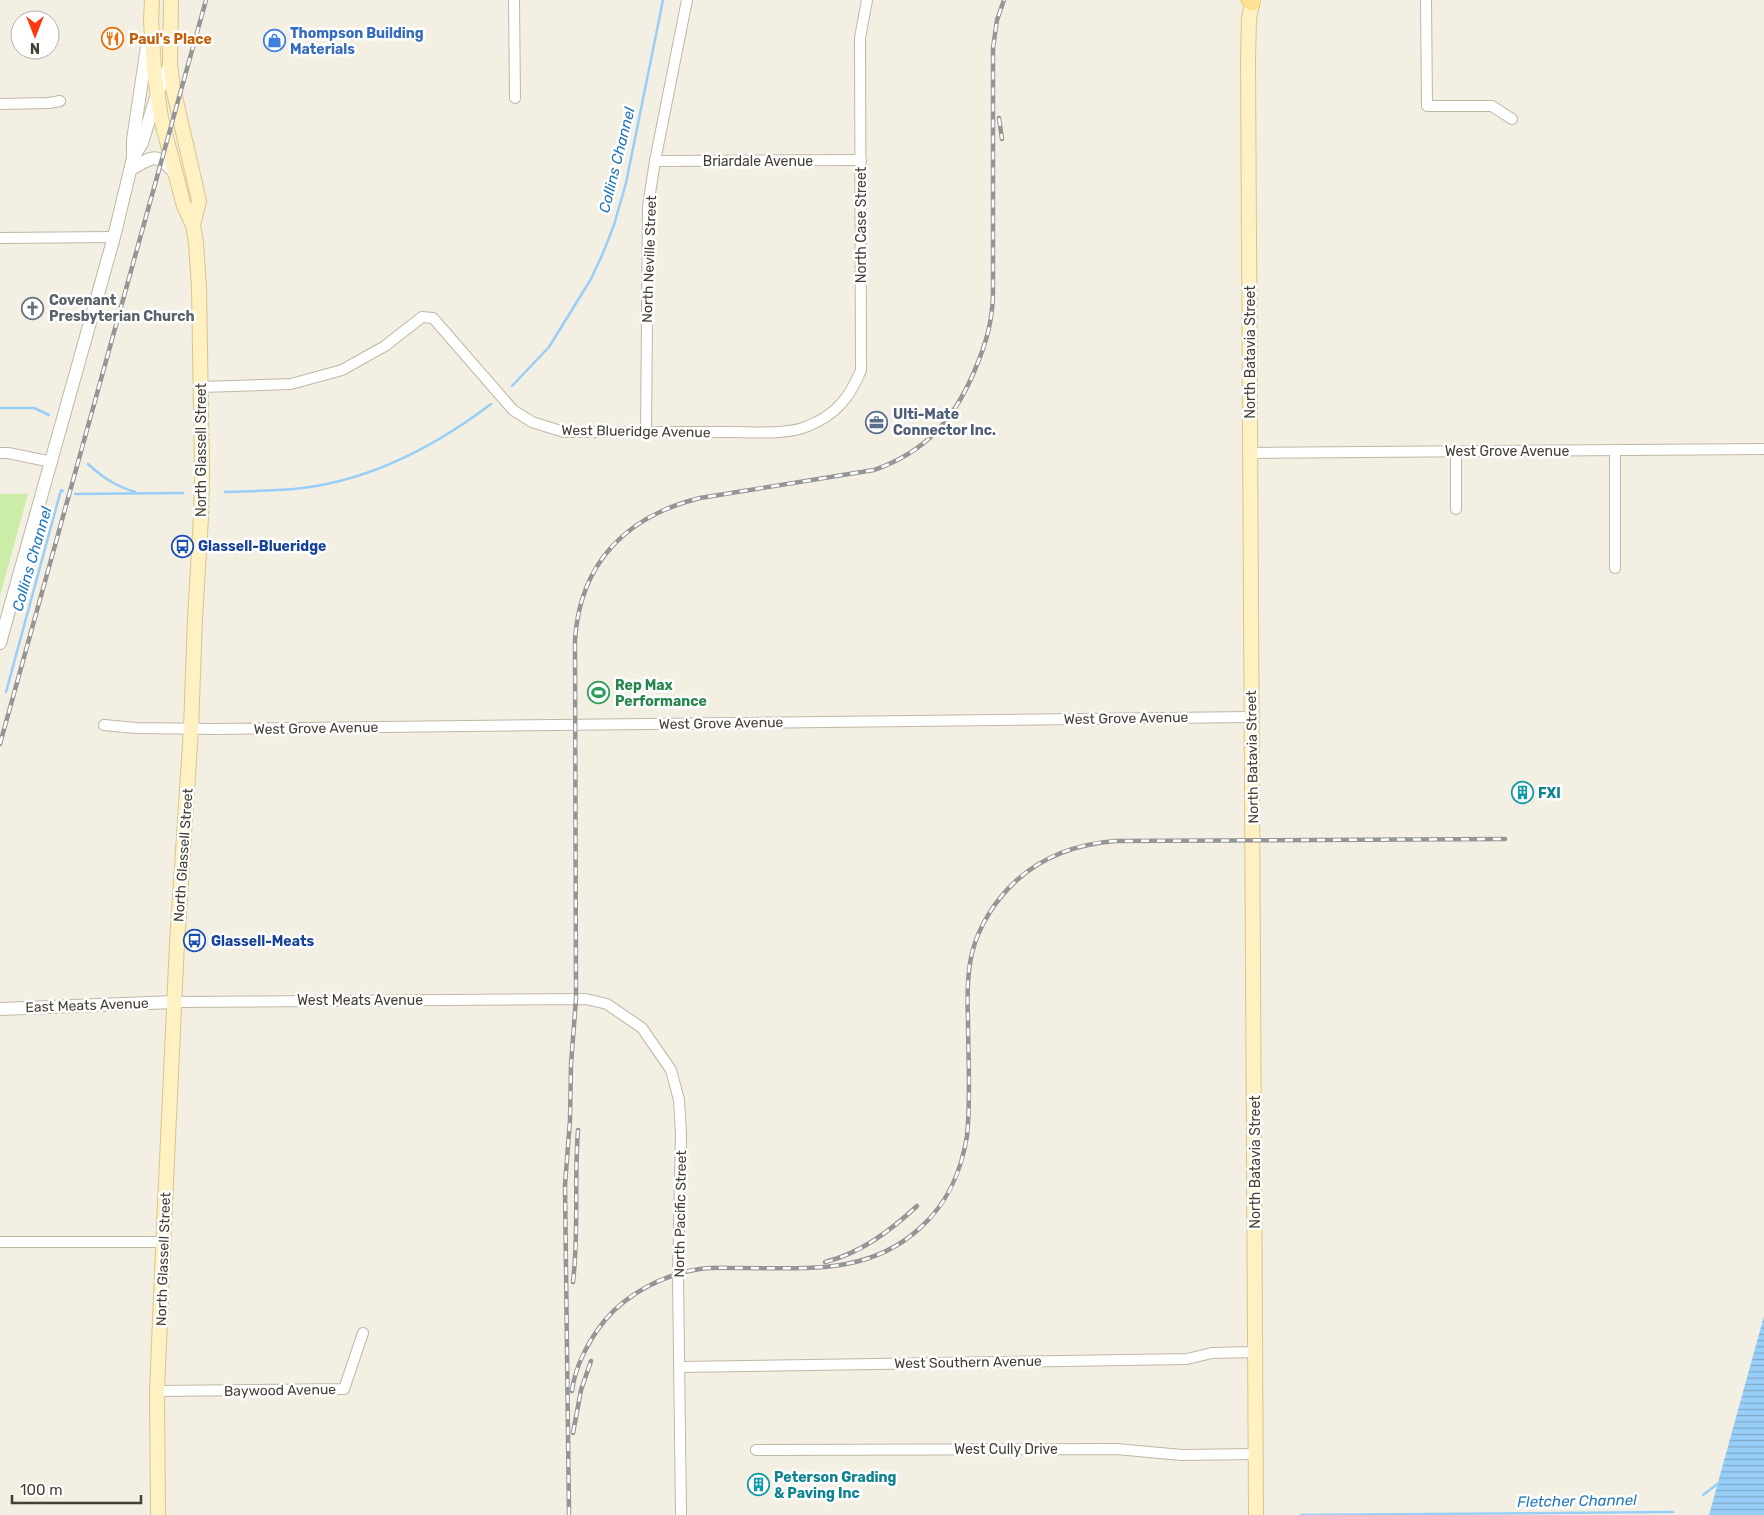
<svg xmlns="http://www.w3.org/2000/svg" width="1764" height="1515" font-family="Rubik,sans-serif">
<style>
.green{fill:#cceda7}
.water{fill:url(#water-rules)}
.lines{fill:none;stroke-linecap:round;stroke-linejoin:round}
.stream{stroke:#98cff8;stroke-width:2.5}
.minor-casing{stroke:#c0b7a5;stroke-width:12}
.tertiary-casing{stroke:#c0b7a5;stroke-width:14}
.secondary-casing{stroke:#d8c68e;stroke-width:16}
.primary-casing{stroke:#f0c455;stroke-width:17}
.minor{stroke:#fff;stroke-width:10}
.tertiary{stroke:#fff;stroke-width:12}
.secondary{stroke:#fff1c2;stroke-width:14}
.primary{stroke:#ffe191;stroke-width:15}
.rail-casing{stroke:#959595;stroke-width:4.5}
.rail{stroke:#fff;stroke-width:2.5;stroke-dasharray:8;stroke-linecap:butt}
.labels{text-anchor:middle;stroke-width:5;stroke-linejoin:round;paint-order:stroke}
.shop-label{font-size:14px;font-weight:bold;fill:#366cbe;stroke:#fff;text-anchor:start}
.food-label{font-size:14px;font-weight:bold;fill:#c56008;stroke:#fff;text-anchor:start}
.street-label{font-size:14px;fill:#463f33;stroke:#fff}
.worship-label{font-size:14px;font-weight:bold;fill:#5b616d;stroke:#fff;text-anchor:start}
.service-label{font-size:14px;font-weight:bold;fill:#4e5e75;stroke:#fff;text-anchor:start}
.transit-label{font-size:14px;font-weight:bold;fill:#164399;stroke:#fff;text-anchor:start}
.leisure-label{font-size:14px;font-weight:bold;fill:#27864d;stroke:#fff;text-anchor:start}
.culture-label{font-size:14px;font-weight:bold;fill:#0d838f;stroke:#fff;text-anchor:start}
.water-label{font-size:15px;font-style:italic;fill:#2179bd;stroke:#fff}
</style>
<defs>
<pattern id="water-rules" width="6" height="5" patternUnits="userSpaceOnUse" patternTransform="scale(1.25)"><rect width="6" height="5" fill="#98cff8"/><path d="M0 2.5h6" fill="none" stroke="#7ea9c9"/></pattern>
</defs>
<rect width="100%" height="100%" fill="#f4efe3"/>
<!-- green -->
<path class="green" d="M 0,494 L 28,494 L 0,596 Z"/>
<!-- water -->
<path class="water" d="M 1764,1316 L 1764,1515 L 1709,1515 Z"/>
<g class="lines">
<!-- stream -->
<g class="stream">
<path d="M 512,386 L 549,347 L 591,279 L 603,253 L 614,225 L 626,183 L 663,0"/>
<path d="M 0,408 L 34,408 L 49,415"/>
<path d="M 88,464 C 103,478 116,486 135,492"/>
<path d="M 225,492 C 248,491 271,491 294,489 C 368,482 433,448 491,404"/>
<path d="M 75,494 L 183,493"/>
<path d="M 6,692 L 61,490 L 63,491"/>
<path d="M 1703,1495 L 1720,1482"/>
<path d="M 1301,1515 L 1673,1512"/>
</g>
<defs>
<g id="minor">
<path d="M 514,0 L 515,98"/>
<path d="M 1426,0 L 1427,106 L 1492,106 L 1512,119"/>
<path d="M 0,104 L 49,103 L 60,101"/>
<path d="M 655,161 L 861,160"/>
<path d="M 0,238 L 114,237"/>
<path d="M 201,387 L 291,384 L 342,370 L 385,346 L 422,317 L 433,318 L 513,410 L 532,422 L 551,428 L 564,432 L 583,432 C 632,432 682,432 732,432 C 754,432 788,435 808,426 C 836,415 850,397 861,370 L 860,38 L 867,0"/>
<path d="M 646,432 L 648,206 L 655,161 L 687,0"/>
<path d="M 1615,450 L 1615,568"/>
<path d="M 1456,452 L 1456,509"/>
<path d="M 0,453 L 8,453 L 52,462"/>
<path d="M 1250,453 L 1764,449"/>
<path d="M 104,725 L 136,728 L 214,729 L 1251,717"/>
<path d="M 174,1002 L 586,999 L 607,1004 L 642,1028 L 671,1070 L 679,1100 L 681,1134 L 678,1274 L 681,1515"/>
<path d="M 0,1242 L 163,1242"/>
<path d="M 680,1367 L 1187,1359 L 1212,1353 L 1256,1352"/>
<path d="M 157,1391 L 344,1389 L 363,1333"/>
<path d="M 756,1450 L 1116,1449 L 1182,1455 L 1256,1454"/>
</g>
<g id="tertiary">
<path d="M 133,158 L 142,143 L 157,94 L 170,64"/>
<path d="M 131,169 C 155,156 155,152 175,173"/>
<path d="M 0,643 L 114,237 L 133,158 L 133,140 L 148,40"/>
<path d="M 0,1009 L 174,1002"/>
</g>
<g id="secondary">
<path d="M 152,0 L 151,20 L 154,69 L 161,118 L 184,206 L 193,225 L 196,243 L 199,287 L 202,473 L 201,517 L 195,618 L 191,729 L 177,943 L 164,1226 L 157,1391 L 158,1515"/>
<path d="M 171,0 L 170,64 L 173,88 L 199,201 L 193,225"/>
<path d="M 1253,0 L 1249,18 L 1248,59 L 1256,1515"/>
</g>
<path id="primary" d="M 1249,0 L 1252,3"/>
</defs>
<!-- minor casing -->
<use href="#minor" class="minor-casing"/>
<!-- tertiary casing -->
<use href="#tertiary" class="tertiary-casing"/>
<!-- secondary casing -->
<use href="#secondary" class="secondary-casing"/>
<!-- primary casing -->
<use href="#primary" class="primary-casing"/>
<!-- minor -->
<use href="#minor" class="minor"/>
<!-- tertiary -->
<use href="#tertiary" class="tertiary"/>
<!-- secondary -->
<use href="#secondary" class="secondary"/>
<!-- primary -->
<use href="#primary" class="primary"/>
<defs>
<g id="rail">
<path d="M 999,118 L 1002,139"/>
<path d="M 0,744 L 206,0"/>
<path d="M 825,1262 C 861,1253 890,1231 917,1206"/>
<path d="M 573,1282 C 579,1232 574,1181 578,1130"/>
<path d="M 572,1391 C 575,1366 589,1340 605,1320 C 628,1293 665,1274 700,1269 C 713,1267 728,1268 741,1268 C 806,1268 869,1275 920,1228 C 948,1203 961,1172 967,1136 C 971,1097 968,1057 968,1018 C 967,996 967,974 972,953 C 979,925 996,899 1017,880 C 1045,855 1078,844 1115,841 L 1505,839"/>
<path d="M 573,1433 L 581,1390 L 591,1361"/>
<path d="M 569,1515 L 565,1185 L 570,1120 L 571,1064 L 576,999 L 575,640 C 580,562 627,516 700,498 L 874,470 C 925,452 953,421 974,372 C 986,344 993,321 993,290 L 993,48 L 997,20 L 1004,0"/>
</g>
</defs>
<!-- rail casing -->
<use href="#rail" class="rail-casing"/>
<!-- rail -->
<use href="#rail" class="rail"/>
</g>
<!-- icons -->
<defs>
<symbol id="restaurant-ring" viewBox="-11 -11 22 22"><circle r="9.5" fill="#fff" stroke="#e8710a" stroke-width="1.5"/><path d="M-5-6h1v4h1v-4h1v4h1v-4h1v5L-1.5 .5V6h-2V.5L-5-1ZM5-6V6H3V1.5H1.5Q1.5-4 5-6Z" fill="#e8710a"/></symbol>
<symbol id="shop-ring" viewBox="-11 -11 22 22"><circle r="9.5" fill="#fff" stroke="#3f7fe0" stroke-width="1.5"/><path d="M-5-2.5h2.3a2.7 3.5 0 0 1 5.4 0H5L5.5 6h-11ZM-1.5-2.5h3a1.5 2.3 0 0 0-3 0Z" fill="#3f7fe0"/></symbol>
<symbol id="church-ring" viewBox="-11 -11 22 22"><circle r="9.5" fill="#fff" stroke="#6b7280" stroke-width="1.5"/><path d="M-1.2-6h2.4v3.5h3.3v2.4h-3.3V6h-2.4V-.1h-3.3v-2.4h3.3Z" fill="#6b7280"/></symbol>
<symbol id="office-ring" viewBox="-11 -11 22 22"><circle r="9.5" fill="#fff" stroke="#5c6f8a" stroke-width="1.5"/><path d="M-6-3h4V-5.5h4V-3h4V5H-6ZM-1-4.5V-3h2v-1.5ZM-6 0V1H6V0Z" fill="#5c6f8a"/></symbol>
<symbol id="bus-ring" viewBox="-11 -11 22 22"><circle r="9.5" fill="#fff" stroke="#1a4fb4" stroke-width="1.5"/><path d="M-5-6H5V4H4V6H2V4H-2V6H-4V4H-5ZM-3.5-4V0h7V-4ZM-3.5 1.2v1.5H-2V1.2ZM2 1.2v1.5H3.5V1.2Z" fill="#1a4fb4"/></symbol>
<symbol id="stadium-ring" viewBox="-11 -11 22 22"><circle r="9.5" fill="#fff" stroke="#2e9e5b" stroke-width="1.5"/><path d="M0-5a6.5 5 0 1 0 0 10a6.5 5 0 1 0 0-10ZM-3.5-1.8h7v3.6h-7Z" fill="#2e9e5b"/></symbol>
<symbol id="building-ring" viewBox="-11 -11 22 22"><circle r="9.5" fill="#fff" stroke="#0f9aa8" stroke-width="1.5"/><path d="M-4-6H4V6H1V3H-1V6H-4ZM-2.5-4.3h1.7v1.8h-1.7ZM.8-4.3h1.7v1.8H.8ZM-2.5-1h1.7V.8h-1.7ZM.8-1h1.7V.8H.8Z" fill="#0f9aa8"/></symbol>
</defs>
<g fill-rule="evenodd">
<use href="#restaurant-ring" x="100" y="26" width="25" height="25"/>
<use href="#shop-ring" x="262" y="28" width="25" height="25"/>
<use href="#church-ring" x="20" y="296" width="25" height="25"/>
<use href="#office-ring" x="864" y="410" width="25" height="25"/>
<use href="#bus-ring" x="170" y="534" width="25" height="25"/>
<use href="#stadium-ring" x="586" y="680" width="25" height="25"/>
<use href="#building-ring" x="1510" y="780" width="25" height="25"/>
<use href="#bus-ring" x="182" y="928" width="25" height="25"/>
<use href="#building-ring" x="746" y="1472" width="25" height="25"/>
</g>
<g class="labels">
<!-- shop labels -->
<g class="shop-label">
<text x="290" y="38">Thompson Building<tspan x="290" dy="16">Materials</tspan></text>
</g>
<!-- food labels -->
<g class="food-label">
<text x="129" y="44">Paul's Place</text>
</g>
<!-- street labels -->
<g class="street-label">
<text x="758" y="166">Briardale Avenue</text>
<text transform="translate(861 225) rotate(-90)" y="5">North Case Street</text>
<text transform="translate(649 259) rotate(-88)" y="5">North Neville Street</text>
<text transform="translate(1250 352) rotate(-90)" y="5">North Batavia Street</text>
<text transform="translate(636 431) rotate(1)" y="5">West Blueridge Avenue</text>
<text transform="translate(201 450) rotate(-90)" y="5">North Glassell Street</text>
<text x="1507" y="456">West Grove Avenue</text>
<text transform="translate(1126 718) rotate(-1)" y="5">West Grove Avenue</text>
<text transform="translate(721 723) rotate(-1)" y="5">West Grove Avenue</text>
<text transform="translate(316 728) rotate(-1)" y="5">West Grove Avenue</text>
<text transform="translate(1252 757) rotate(-91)" y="5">North Batavia Street</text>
<text transform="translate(183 855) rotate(-86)" y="5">North Glassell Street</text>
<text x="360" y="1005">West Meats Avenue</text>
<text transform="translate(87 1005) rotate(-2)" y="5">East Meats Avenue</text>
<text transform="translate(1255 1162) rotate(-90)" y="5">North Batavia Street</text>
<text transform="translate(680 1214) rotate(-89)" y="5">North Pacific Street</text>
<text transform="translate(163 1259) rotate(-88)" y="5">North Glassell Street</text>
<text transform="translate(968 1362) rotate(-1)" y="5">West Southern Avenue</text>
<text transform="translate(280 1390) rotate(-1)" y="5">Baywood Avenue</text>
<text x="1006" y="1454">West Cully Drive</text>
</g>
<!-- worship labels -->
<g class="worship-label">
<text x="49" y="305">Covenant<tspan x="49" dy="16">Presbyterian Church</tspan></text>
</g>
<!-- service labels -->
<g class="service-label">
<text x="893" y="419">Ulti-Mate<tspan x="893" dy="16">Connector Inc.</tspan></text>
</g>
<!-- transit labels -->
<g class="transit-label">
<text x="198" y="551">Glassell-Blueridge</text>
<text x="211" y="946">Glassell-Meats</text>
</g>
<!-- leisure labels -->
<g class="leisure-label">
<text x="615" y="690">Rep Max<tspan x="615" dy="16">Performance</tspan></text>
</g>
<!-- culture labels -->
<g class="culture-label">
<text x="1538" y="798">FXI</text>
<text x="774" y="1482">Peterson Grading<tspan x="774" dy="16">&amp; Paving Inc</tspan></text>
</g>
<!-- water labels -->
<g class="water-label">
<text transform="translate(617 160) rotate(-76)" y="5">Collins Channel</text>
<text transform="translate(32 559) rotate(-74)" y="5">Collins Channel</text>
<text transform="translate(1577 1501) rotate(-1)" y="5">Fletcher Channel</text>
</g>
</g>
<!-- north arrow -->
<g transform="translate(35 35) rotate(180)"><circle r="24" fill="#ffffff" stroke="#b5b2ad"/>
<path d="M0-4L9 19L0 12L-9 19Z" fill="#ff370f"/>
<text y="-8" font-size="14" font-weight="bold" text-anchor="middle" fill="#463f33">N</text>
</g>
<!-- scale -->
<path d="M12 1495v8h129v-8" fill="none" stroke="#463f33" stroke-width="2.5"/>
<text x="20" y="1495" font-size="15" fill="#463f33" stroke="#ffffff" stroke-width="4" paint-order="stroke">100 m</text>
</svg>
